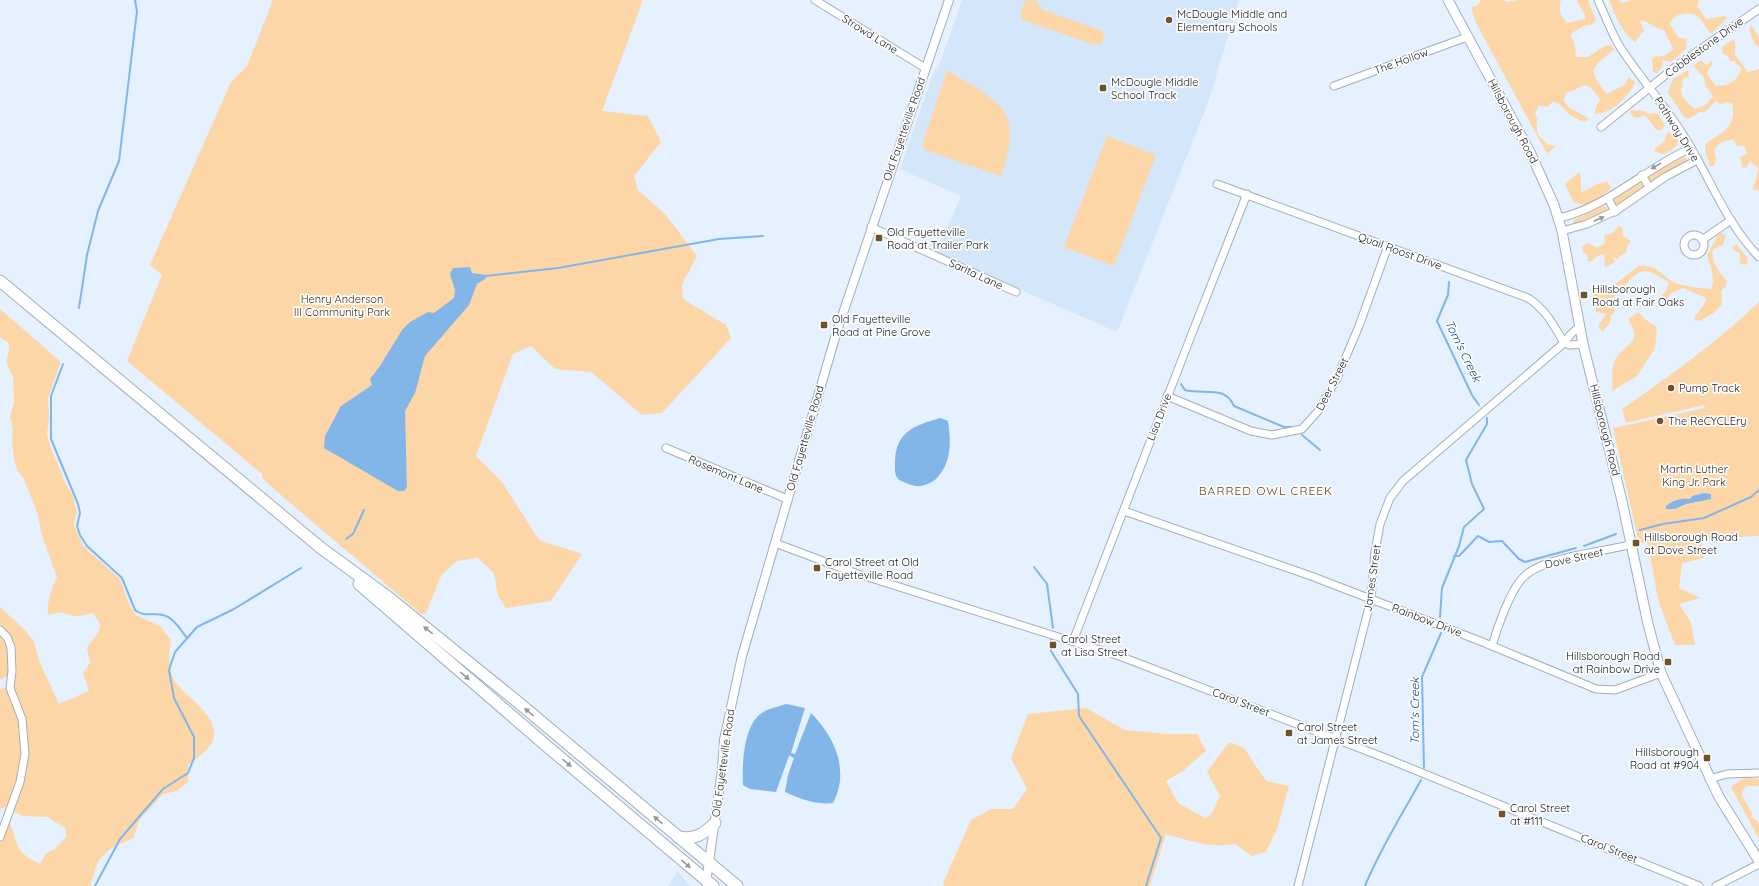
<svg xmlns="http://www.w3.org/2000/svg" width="1759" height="886" font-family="Quicksand,sans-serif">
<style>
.built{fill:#d4e6f9}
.green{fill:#fdd6a7}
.water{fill:#82b6e8}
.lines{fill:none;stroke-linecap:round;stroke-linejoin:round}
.stream{stroke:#82b6e8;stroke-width:2}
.minor-casing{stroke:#a2aeba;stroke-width:9}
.tertiary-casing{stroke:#a2aeba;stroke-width:10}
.secondary-casing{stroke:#a2aeba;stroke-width:11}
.trunk-casing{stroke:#a2aeba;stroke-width:13}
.minor{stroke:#fff;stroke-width:7}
.tertiary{stroke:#fff;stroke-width:8}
.secondary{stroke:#fff;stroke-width:9}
.trunk{stroke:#fff;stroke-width:11}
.oneway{fill:#97999b}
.poi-dot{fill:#715127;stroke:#fdfdfd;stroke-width:1.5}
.labels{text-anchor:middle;stroke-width:3.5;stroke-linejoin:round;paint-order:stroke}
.poi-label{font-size:11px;fill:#181c21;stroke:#fdfdfd;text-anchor:start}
.street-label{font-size:11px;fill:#181c21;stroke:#fdfdfd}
.park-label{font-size:11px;fill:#402d13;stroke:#fdfdfd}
.water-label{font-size:12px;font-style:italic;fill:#18507f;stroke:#fdfdfd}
.neighbourhood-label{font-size:12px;letter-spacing:1px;fill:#694613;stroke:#fdfdfd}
</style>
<rect width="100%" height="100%" fill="#e5f1fe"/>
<!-- built -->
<g class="built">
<path d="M 962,0 L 1239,0 L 1208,103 L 1117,332 L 936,253 L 961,196 L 900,169 L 935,68 L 938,69 Z"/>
<path d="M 678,871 L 690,886 L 668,886 Z"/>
</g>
<!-- green -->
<g class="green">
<path d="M 273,0 L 643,0 L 602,111 L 648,116 L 661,142 L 634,176 L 638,190 L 665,214 L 697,256 L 682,284 L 683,299 L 726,325 L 731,338 L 662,413 L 642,415 L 591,372 L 555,369 L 531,346 L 513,354 L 476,456 L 502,482 L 539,540 L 582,554 L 551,601 L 506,608 L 498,596 L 494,573 L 478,558 L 457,561 L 442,574 L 426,613 L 421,614 L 282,496 L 262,478 L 262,474 L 127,361 L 162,275 L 150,265 L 231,82 L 247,66 Z"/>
<path d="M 1026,0 L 1035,0 L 1041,9 L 1102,31 L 1104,39 L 1101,44 L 1092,44 L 1023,20 L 1020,12 Z"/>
<path d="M 1481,0 L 1503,0 L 1508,2 L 1518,0 L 1561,0 C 1558,10 1561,16 1567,23 L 1585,19 L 1585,15 L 1577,2 L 1578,0 L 1588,0 L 1596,20 L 1591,25 L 1584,26 L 1570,34 L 1575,45 L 1576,57 L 1588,57 L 1604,46 L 1611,45 L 1614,49 L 1612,51 L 1599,62 L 1593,70 L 1597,81 L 1606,93 L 1609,93 L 1624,85 L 1629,77 L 1635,82 C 1629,96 1612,114 1595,114 L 1595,110 L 1600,99 L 1590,87 L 1584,85 C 1578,89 1572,90 1566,93 L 1564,100 L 1568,107 L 1588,118 L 1588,120 L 1585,122 C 1580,120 1574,118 1570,115 C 1563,110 1562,102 1552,102 L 1548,107 L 1539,105 L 1535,114 L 1537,119 L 1537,133 L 1548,145 L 1556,145 L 1549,153 L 1546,152 L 1477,25 L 1471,8 L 1478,5 Z"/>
<path d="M 1609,0 L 1619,0 L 1622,3 L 1632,0 L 1699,0 L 1697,6 L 1706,19 L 1725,16 L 1727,18 L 1711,34 C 1707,30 1704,23 1700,18 C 1691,10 1675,12 1670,24 L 1678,37 L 1687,39 L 1686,49 L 1671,62 L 1662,60 L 1663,65 L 1657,74 L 1653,71 L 1652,59 L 1656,56 C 1664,58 1668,54 1673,49 L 1664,30 C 1654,29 1650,21 1640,21 L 1644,30 L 1635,42 C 1621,32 1615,15 1609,0 Z"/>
<path d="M 1751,25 L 1759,37 L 1759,48 L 1754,43 L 1749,30 Z"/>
<path d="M 1732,40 L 1735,41 L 1735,55 L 1748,72 L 1759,69 L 1759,191 L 1752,189 L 1756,180 L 1758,168 L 1750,161 L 1746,168 L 1742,167 L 1740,157 L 1747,153 L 1744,146 L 1737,146 L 1734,140 C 1729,139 1716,143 1715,150 C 1714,157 1718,157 1714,166 L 1710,166 C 1709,161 1705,153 1705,148 C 1705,137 1729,137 1733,116 C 1733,111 1734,108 1732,104 L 1727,102 L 1720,104 L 1716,101 L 1705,112 L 1700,112 L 1688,119 L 1684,117 L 1668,93 L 1673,79 L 1688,70 L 1689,77 L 1684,78 L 1682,81 C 1684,85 1682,86 1681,90 C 1681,98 1690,104 1695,109 L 1706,105 L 1713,96 L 1705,85 L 1704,77 L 1693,66 L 1701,60 L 1706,65 L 1712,60 L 1712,65 L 1709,68 L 1707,74 L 1716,86 L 1726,85 L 1735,80 L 1742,69 L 1734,61 L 1730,61 L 1728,56 L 1723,54 L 1722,47 Z"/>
<path d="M 947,70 C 999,103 1025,107 1001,176 L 925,150 L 922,145 Z"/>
<path d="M 1630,110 L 1645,111 L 1647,114 L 1654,113 L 1658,114 L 1665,126 L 1660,131 L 1657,130 L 1645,115 L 1637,118 L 1632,116 Z"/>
<path d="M 1669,132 L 1676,136 L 1679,141 C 1676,149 1670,151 1663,154 L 1654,151 L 1656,147 L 1664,142 L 1667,133 Z"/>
<path d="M 1107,136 L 1156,155 L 1114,266 L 1064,247 Z"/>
<path d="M 1683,157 L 1687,159 L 1685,162 L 1653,181 L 1649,180 L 1649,175 Z"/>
<path d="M 1579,172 L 1581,177 L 1581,192 C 1592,189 1598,181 1608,182 L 1611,187 C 1609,191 1595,201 1590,203 C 1585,206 1579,204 1574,203 L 1565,184 Z"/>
<path d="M 1638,182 L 1643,184 L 1642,189 L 1620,205 L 1614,203 L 1615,198 Z"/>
<path d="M 1603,206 L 1607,207 L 1607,212 L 1575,224 L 1573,223 L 1574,220 Z"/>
<path d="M 1618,226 L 1622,227 L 1623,236 L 1631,241 L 1627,246 L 1626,253 L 1620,256 L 1617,260 L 1613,256 L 1615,262 L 1605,268 L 1604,254 L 1597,256 L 1592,261 L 1588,261 L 1587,254 L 1583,252 L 1582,247 L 1588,243 L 1597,248 L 1605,243 L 1604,236 L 1614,232 Z"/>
<path d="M 1721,233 L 1726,235 L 1723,245 L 1713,250 C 1710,261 1720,273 1727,281 L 1726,286 L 1721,291 L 1722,304 L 1714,313 L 1700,321 L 1695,320 L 1694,318 C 1699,310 1704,308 1706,298 L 1683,288 L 1672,293 L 1667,299 L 1659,298 L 1666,291 L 1669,282 C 1662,279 1652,271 1645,271 C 1632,271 1624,292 1613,297 L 1612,302 L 1615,311 L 1611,316 L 1610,323 L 1602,332 L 1598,326 L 1606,314 L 1596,312 L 1592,285 L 1593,283 L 1598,292 L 1606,291 L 1639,266 C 1655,263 1662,276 1675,283 C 1678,285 1706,289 1711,289 C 1716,279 1710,265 1707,255 L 1717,237 Z"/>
<path d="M 1736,244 L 1747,257 L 1748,263 L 1745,265 L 1740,263 L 1740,253 L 1733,250 L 1732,247 Z"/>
<path d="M 1759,302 L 1759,536 L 1701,539 L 1704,558 L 1682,563 L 1679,588 L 1701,598 L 1679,604 L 1691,622 L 1695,645 L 1675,645 L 1658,600 L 1648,543 L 1639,543 L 1613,428 L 1705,408 L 1704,405 L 1626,423 L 1622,409 C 1670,376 1717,342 1759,302 Z"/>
<path d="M 0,309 L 61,362 L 48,398 L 49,416 L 47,434 L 49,443 L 65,482 L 73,497 L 77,512 L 74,524 L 78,535 L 84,547 L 120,579 L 130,606 L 136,615 L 160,626 L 171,640 C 169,654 167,672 177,684 C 190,700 228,723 209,747 C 204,754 195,759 188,765 L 188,782 L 177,791 L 163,794 L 140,819 L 133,838 L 110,849 L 98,861 L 90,886 L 0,886 L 0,843 L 9,821 C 19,845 14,852 40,864 L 46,853 L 55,849 L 66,837 L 66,829 L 48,817 L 23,816 L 14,812 C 19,785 31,746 26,718 C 24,708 14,698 14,687 C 14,658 22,649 0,625 L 0,607 L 24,629 L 34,642 L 40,663 L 59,704 L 89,691 L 83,673 L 90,663 L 87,648 L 99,631 L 100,624 L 93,613 C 82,616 73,618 62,612 L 48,615 C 47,601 51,590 57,577 L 42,536 L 37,512 L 23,477 L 18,472 L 15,464 L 12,443 L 13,429 L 10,416 L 14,403 L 13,376 C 0,356 12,358 8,342 L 0,337 Z"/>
<path d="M 1638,312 L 1646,320 L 1657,327 L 1655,348 L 1637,376 L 1612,391 C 1613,382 1611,369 1615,360 C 1622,345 1645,343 1629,322 L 1629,318 Z"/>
<path d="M 0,636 C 10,649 12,660 8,676 L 0,680 Z"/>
<path d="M 5,688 L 9,689 L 20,718 L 20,744 L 22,755 L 17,772 L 17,782 L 14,786 L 9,806 L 0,809 L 0,689 Z"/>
<path d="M 1086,708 L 1125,730 L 1166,734 L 1197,734 L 1206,751 L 1183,771 L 1166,781 L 1178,803 L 1205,818 L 1211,815 L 1220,796 L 1207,772 L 1229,742 L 1244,748 L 1266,781 L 1289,786 L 1277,829 L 1266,852 L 1252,856 L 1235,844 C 1210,848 1189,841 1166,834 L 1150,886 L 944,886 L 943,883 L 971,820 L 991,809 L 1013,809 L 1027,789 L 1011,758 L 1028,714 Z"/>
<path d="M 1749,778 L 1759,779 L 1759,786 L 1746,786 L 1742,792 L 1742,796 L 1752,813 L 1751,817 L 1759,823 L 1759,839 L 1731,787 L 1742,779 Z"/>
</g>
<!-- water -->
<g class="water">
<path d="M 470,267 L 472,273 L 487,275 L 485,279 L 477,284 L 469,305 L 425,356 L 415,393 L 405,411 L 407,487 L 404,491 L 398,491 L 324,448 L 325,436 L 341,406 L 372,385 L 370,379 L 380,366 L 402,330 L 410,322 L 428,312 L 434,313 L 454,298 L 455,290 L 450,274 L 453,268 Z"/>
<path d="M 940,418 L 948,421 C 951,442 952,463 936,479 C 931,483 923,487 916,486 C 910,485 904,482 899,480 C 894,475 895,468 895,462 C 896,431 914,426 940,418 Z"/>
<path d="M 1704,493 L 1711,494 L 1711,499 L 1686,504 L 1675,509 L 1666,509 L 1666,506 C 1673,500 1682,498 1690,499 L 1692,496 Z"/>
<path d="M 786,704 L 805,708 L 791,753 L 795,754 L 811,713 C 835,737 850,771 833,803 C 817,805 800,799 785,792 L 788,775 L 794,758 L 790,756 L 789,756 L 776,792 L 750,789 L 743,785 C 742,766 743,731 758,716 C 765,709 777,707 786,704 Z"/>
</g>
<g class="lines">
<!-- stream -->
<g class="stream">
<path d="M 486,276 L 558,268 L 719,239 L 763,236"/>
<path d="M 1449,282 L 1448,295 L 1437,321 L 1472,395 L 1479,405"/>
<path d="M 79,308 L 87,255 L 98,211 L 119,161 L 137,11 L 135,0"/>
<path d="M 63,364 L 51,396 L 51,439 L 78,504 L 80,513 L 77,526 L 80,535 L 87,546 L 122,578 L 135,610 C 145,619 158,610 168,617 C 176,621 182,632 187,638"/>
<path d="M 1181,384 L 1185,390 C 1204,395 1225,385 1234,406 L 1284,427 L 1291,427"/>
<path d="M 1302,435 L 1320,450"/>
<path d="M 1640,530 L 1663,524 L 1704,518 L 1751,497 L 1759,490"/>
<path d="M 346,539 L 353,534 L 364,510"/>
<path d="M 1584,546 L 1616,534"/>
<path d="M 1454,556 L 1459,556 L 1478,536 L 1489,542 L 1502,541 L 1519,559 L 1525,562 L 1576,548"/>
<path d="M 1034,567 L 1047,584 L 1053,628"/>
<path d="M 1440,617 L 1442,588 L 1459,546 L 1464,527 L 1484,509 L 1472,484 L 1466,460 L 1487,424 L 1487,418"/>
<path d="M 1051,640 L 1051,651 L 1078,694 L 1079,716 L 1161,838 L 1146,886"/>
<path d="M 1424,768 L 1422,677 L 1441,633"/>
<path d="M 95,886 L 120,839 L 163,789 L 188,773 L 194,758 L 194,737 L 174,698 L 169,670 L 175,652 L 197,627 L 234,609 L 301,568"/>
<path d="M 1365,886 C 1380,849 1402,815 1421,780"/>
</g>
<defs>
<g id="minor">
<path d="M 815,0 L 925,68"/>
<path d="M 1598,0 C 1605,15 1611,32 1620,47 C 1641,79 1667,108 1687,141 C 1711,180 1726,223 1759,257"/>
<path d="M 1334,86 L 1467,37"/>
<path d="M 1601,127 L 1679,64 L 1759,9"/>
<path d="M 1642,175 L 1649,187"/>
<path d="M 1217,184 L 1528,298 C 1545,309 1554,325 1564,343"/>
<path d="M 1608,198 L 1615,212"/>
<path d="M 1559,218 C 1606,208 1646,168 1691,148"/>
<path d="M 871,227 L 1016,292"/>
<path d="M 1562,231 L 1587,224 L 1617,210 L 1665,177 L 1697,160"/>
<circle cx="1694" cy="245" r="10"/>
<path d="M 1702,240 L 1731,220"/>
<path d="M 1564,343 L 1570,345 L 1583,344"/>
<path d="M 1167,396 L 1251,431 L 1272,435 L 1302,429 L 1319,410 L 1337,378 L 1359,326 L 1388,246"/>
<path d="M 666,448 L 787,499"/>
<path d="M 1124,511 L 1311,576 L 1480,641 L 1596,689 L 1615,690 L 1661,673"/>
<path d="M 775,543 L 855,573 L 1122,657 L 1388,759 L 1699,886"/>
<path d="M 0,630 L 7,637 L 11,647 L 12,671 L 10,688 L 22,719 L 25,754 L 20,782 L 0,837"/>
<path d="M 1073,641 L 1191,336 L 1247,194"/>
<path d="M 1492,646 C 1497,628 1509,595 1520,581 C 1538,556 1602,553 1632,544"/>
<path d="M 1709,779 L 1727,774 L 1759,773"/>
<path d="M 1298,886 L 1371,599 L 1375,552 L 1380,524 L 1390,498 L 1403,481 L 1564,343 L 1571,334 L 1580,326"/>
<path d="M 1716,886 L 1759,864"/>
</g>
<path id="tertiary" d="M 706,883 L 722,770 L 724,740 L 742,656 L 837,331 L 949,0"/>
<path id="secondary" d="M 1448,0 L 1531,154 L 1554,205 L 1562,231 L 1583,344 L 1622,501 L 1648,624 L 1661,673 L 1719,797 L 1759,861"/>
<g id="trunk">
<path d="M 0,281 L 321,548 L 388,597 L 519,703 L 737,886"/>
<path d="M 359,584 L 549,748 L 713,886"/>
<path d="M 678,837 C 694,840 703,835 715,823"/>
</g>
</defs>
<!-- minor casing -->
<use href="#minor" class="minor-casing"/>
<!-- tertiary casing -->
<use href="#tertiary" class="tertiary-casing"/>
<!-- secondary casing -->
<use href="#secondary" class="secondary-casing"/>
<!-- trunk casing -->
<use href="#trunk" class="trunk-casing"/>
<!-- minor -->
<use href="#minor" class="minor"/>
<!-- tertiary -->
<use href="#tertiary" class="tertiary"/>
<!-- secondary -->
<use href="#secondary" class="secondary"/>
<!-- trunk -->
<use href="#trunk" class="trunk"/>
</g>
<!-- one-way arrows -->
<defs><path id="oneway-solid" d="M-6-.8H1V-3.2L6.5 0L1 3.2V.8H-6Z"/></defs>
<g class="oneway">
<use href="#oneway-solid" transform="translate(1656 166) rotate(149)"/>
<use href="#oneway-solid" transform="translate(1599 219) rotate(-23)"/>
<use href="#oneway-solid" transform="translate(428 630) rotate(-141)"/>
<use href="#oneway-solid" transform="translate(465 676) rotate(41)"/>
<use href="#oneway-solid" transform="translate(529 712) rotate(-140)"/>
<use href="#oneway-solid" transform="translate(567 763) rotate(40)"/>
<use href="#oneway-solid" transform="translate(658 820) rotate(-140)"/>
<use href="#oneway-solid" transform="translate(686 864) rotate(40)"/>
</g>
<!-- markers -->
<g class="poi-dot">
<circle cx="1169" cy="20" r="4"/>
<rect x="1099" y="84" width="8" height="8" rx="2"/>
<rect x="875" y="234" width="8" height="8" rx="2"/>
<rect x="1580" y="291" width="8" height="8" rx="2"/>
<rect x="820" y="321" width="8" height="8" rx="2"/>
<circle cx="1671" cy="388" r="4"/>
<circle cx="1660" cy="421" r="4"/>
<rect x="1632" y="539" width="8" height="8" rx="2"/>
<rect x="813" y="564" width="8" height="8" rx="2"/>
<rect x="1049" y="641" width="8" height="8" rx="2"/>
<rect x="1664" y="658" width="8" height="8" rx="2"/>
<rect x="1285" y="729" width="8" height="8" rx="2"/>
<rect x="1703" y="754" width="8" height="8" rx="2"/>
<rect x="1498" y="810" width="8" height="8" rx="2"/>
</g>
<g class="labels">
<!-- poi labels -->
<g class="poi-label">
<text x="1177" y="18">McDougle Middle and<tspan x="1177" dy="13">Elementary Schools</tspan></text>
<text x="1111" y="86">McDougle Middle<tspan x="1111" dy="13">School Track</tspan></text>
<text x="887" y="236">Old Fayetteville<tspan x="887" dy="13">Road at Trailer Park</tspan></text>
<text x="1592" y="293">Hillsborough<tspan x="1592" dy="13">Road at Fair Oaks</tspan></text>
<text x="832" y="323">Old Fayetteville<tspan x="832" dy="13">Road at Pine Grove</tspan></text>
<text x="1679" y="392">Pump Track</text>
<text x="1668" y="425">The ReCYCLEry</text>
<text x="1644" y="541">Hillsborough Road<tspan x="1644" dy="13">at Dove Street</tspan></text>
<text x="825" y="566">Carol Street at Old<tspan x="825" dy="13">Fayetteville Road</tspan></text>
<text x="1061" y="643">Carol Street<tspan x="1061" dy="13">at Lisa Street</tspan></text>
<text x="1660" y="660" text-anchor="end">Hillsborough Road<tspan x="1660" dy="13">at Rainbow Drive</tspan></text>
<text x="1297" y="731">Carol Street<tspan x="1297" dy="13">at James Street</tspan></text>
<text x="1699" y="756" text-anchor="end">Hillsborough<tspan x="1699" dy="13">Road at #904</tspan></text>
<text x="1510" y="812">Carol Street<tspan x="1510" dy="13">at #111</tspan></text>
</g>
<!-- street labels -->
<g class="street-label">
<text transform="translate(870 34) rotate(32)" y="4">Strowd Lane</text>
<text transform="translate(1704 47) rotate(-36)" y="4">Cobblestone Drive</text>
<text transform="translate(1401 61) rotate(-20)" y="4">The Hollow</text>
<text transform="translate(1513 121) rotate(62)" y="4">Hillsborough Road</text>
<text transform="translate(904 129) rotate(-71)" y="4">Old Fayetteville Road</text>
<text transform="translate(1677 129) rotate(58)" y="4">Pathway Drive</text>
<text transform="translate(1400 251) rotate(20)" y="4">Quail Roost Drive</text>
<text transform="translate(976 274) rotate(25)" y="4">Sarita Lane</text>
<text transform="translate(1332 384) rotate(-63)" y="4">Deer Street</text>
<text transform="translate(1159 417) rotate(-69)" y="4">Lisa Drive</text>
<text transform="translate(1605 430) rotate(76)" y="4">Hillsborough Road</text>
<text transform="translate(805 438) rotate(-74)" y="4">Old Fayetteville Road</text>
<text transform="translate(726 474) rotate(23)" y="4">Rosemont Lane</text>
<text transform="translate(1574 558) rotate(-13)" y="4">Dove Street</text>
<text transform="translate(1372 578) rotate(-82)" y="4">James Street</text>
<text transform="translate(1427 620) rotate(21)" y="4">Rainbow Drive</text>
<text transform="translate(1241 702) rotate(21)" y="4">Carol Street</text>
<text transform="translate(723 763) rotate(-82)" y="4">Old Fayetteville Road</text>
<text transform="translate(1609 848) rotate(22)" y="4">Carol Street</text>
</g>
<!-- park labels -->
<g class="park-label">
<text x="342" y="303">Henry Anderson<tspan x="342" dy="13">III Community Park</tspan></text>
<text x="1694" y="473">Martin Luther<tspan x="1694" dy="13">King Jr. Park</tspan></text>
</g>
<!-- water labels -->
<g class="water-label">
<text transform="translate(1463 351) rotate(64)" y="4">Tom's Creek</text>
<text transform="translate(1415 711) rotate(-90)" y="4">Tom's Creek</text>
</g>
<!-- neighbourhood labels -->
<g class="neighbourhood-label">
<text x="1266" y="495">BARRED OWL CREEK</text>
</g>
</g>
</svg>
